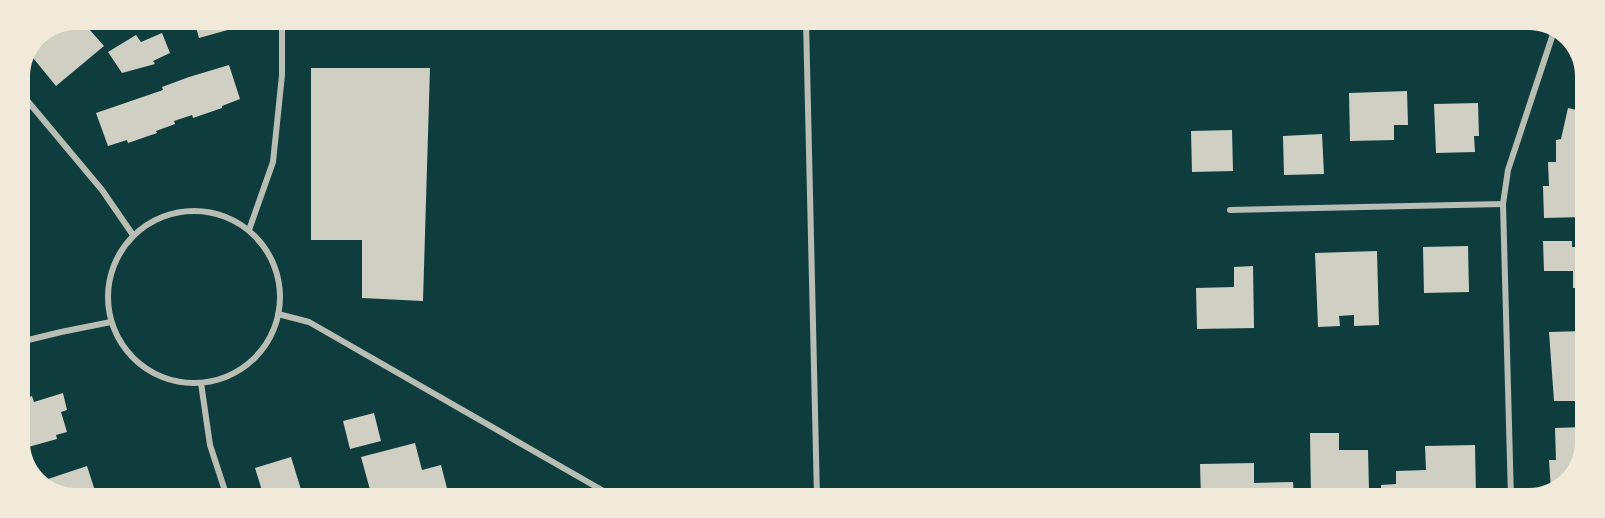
<svg xmlns="http://www.w3.org/2000/svg" width="1605" height="518" font-family="'IBM Plex Sans',sans-serif">
<style>
.building{fill:#cfcfc3}
.lines{fill:none;stroke-linecap:round;stroke-linejoin:round}
.minor{stroke:#b8beb3;stroke-width:6}
</style>
<rect width="100%" height="100%" fill="#0f3d3e"/>
<!-- building -->
<g class="building">
<path d="M 76,20 L 81,20 L 104,46 L 56,86 L 29,53 L 36,36 Z"/>
<path d="M 194,20 L 241,20 L 242,26 L 199,38 Z"/>
<path d="M 162,33 L 170,53 L 153,61 L 155,64 L 122,73 L 108,52 L 136,35 L 141,42 Z"/>
<path d="M 229,65 L 240,99 L 222,106 L 222,108 L 193,118 L 192,115 L 174,121 L 175,124 L 156,131 L 157,133 L 128,143 L 127,140 L 108,146 L 96,113 L 163,90 L 162,87 L 189,77 Z"/>
<path d="M 311,68 L 430,68 L 423,301 L 362,298 L 362,240 L 311,240 Z"/>
<path d="M 1407,91 L 1408,125 L 1394,125 L 1394,140 L 1350,141 L 1349,93 Z"/>
<path d="M 1478,103 L 1479,136 L 1474,136 L 1475,152 L 1436,153 L 1434,104 Z"/>
<path d="M 1568,108 L 1585,112 L 1585,217 L 1544,218 L 1543,186 L 1549,186 L 1548,162 L 1556,162 L 1556,140 L 1561,139 Z"/>
<path d="M 1232,130 L 1233,171 L 1192,172 L 1191,131 Z"/>
<path d="M 1322,134 L 1324,174 L 1284,175 L 1283,136 Z"/>
<path d="M 1543,241 L 1572,241 L 1572,247 L 1585,247 L 1584,308 L 1577,308 L 1577,288 L 1573,288 L 1573,271 L 1544,271 Z"/>
<path d="M 1468,246 L 1469,292 L 1424,293 L 1423,247 Z"/>
<path d="M 1377,251 L 1379,325 L 1354,326 L 1354,315 L 1339,316 L 1340,326 L 1318,327 L 1315,253 Z"/>
<path d="M 1253,266 L 1254,328 L 1197,329 L 1196,288 L 1234,287 L 1234,267 Z"/>
<path d="M 1584,331 L 1584,401 L 1554,401 L 1549,332 Z"/>
<path d="M 63,393 L 67,410 L 61,412 L 67,432 L 56,435 L 57,439 L 21,449 L 20,400 L 32,396 L 34,402 Z"/>
<path d="M 374,413 L 381,441 L 350,449 L 343,421 Z"/>
<path d="M 1584,427 L 1583,457 L 1563,487 L 1551,491 L 1549,460 L 1556,460 L 1555,428 Z"/>
<path d="M 1310,433 L 1339,433 L 1339,450 L 1368,450 L 1369,490 L 1381,489 L 1381,485 L 1396,484 L 1396,471 L 1426,470 L 1425,446 L 1475,445 L 1476,496 L 1459,496 L 1460,498 L 1442,498 L 1442,497 L 1311,498 Z"/>
<path d="M 415,443 L 422,470 L 441,465 L 448,492 L 429,497 L 426,488 L 391,497 L 372,497 L 361,457 Z"/>
<path d="M 291,457 L 303,496 L 315,493 L 316,497 L 264,497 L 255,468 Z"/>
<path d="M 1254,463 L 1254,483 L 1293,482 L 1294,498 L 1201,498 L 1200,464 Z"/>
<path d="M 87,466 L 97,497 L 61,496 L 39,482 Z"/>
</g>
<g class="lines">
<!-- minor -->
<g class="minor">
<path d="M 806,21 L 817,498"/>
<path d="M 20,92 L 102,190 L 133,235"/>
<path d="M 1230,210 L 1503,204"/>
<circle cx="194" cy="297" r="86"/>
<path d="M 249,230 L 273,162 L 282,75 L 282,20"/>
<path d="M 278,314 L 309,322 L 614,497"/>
<path d="M 20,342 L 61,332 L 111,322"/>
<path d="M 201,383 L 210,445 L 227,497"/>
<path d="M 1511,498 L 1503,204 L 1508,170 L 1555,28"/>
</g>
</g>
<!-- crop -->
<path d="M0 0H1605V518H0ZM76 30H1529A46 46 0 0 1 1575 76V442A46 46 0 0 1 1529 488H76A46 46 0 0 1 30 442V76A46 46 0 0 1 76 30Z" fill="#f1e9da" fill-rule="evenodd"/>
</svg>
